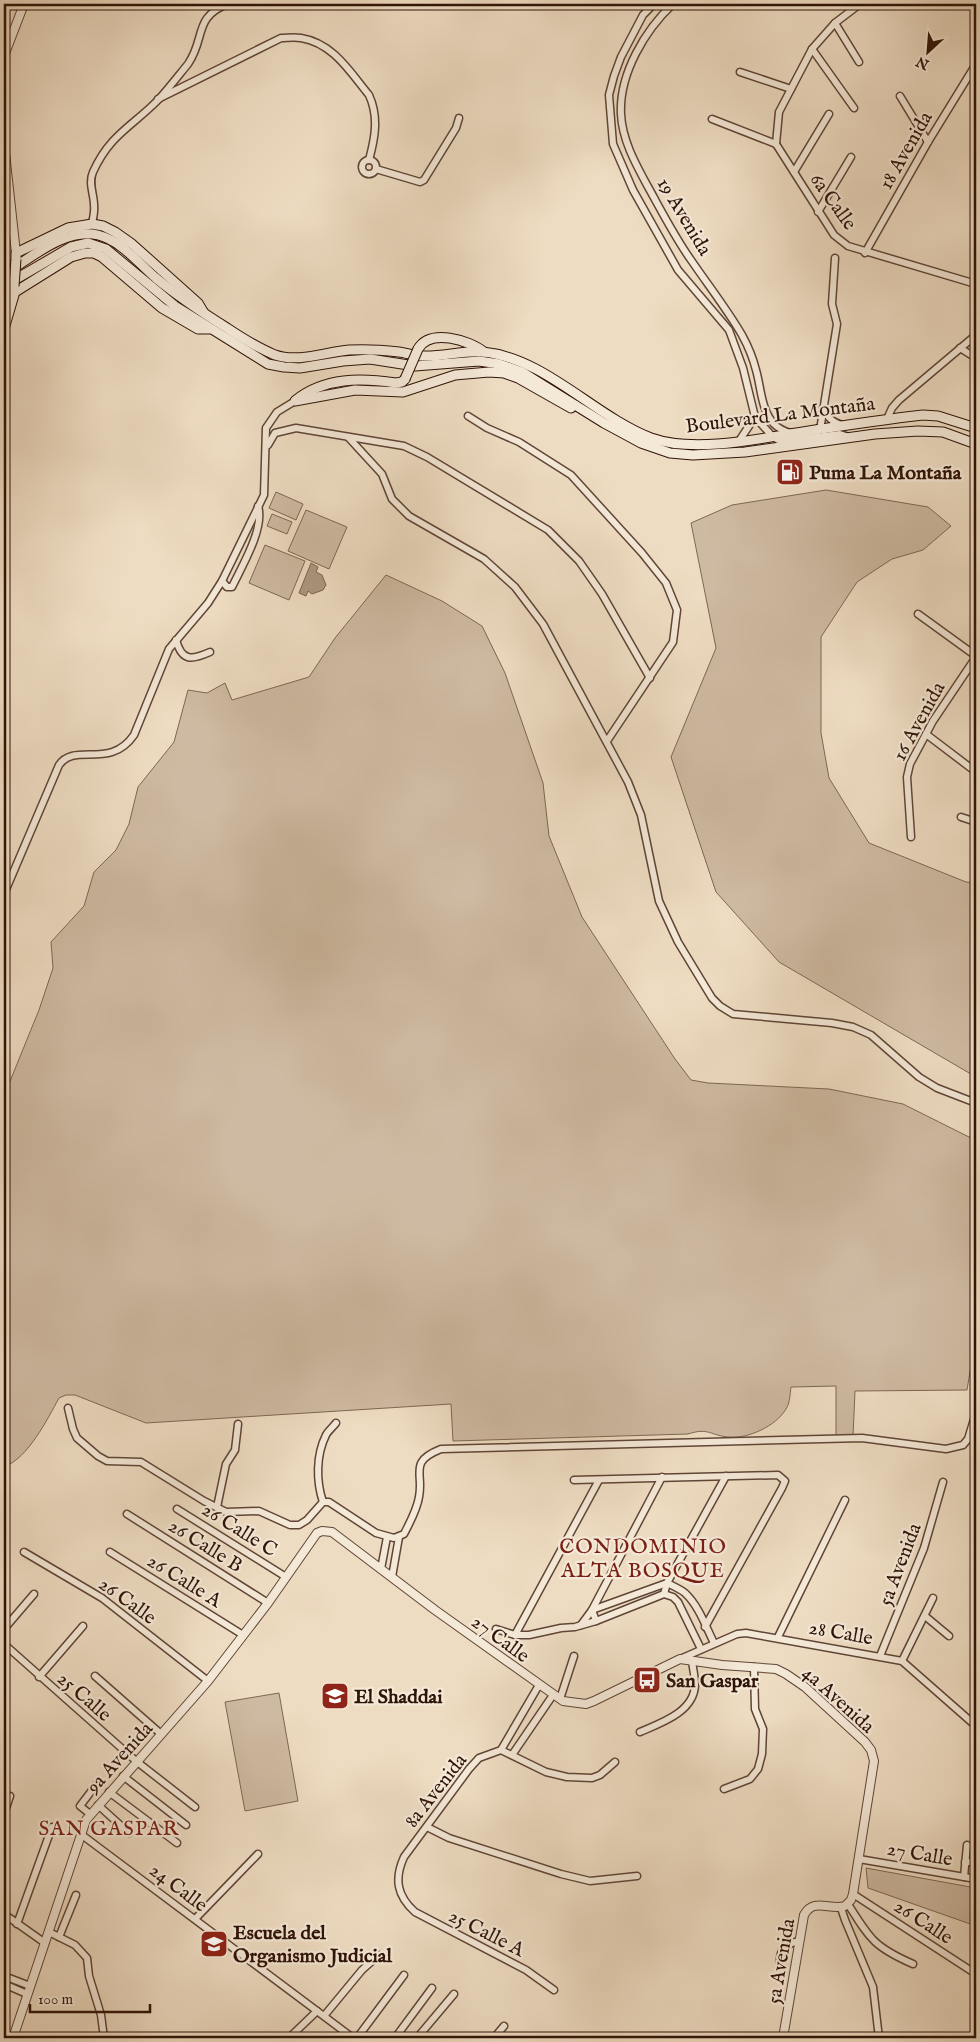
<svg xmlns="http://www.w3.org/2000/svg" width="980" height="2042" font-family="'IM FELL English',serif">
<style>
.green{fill:#cebaa2;stroke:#7e6654}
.water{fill:#ad9882;stroke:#7b6351}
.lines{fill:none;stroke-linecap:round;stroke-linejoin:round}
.minor-casing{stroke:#5f4536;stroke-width:9}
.tertiary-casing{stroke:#5f4536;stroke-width:10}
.secondary-casing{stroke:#2f1307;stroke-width:11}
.minor{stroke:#f4e8d7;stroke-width:6}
.tertiary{stroke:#f4e8d7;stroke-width:8}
.secondary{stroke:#f4e8d7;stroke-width:9}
.secondary-bridge-casing{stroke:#2f1307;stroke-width:11;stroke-linecap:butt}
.secondary-bridge{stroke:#f4e8d7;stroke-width:9}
.labels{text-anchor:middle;stroke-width:4.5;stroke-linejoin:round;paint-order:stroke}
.street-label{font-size:20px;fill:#2f1307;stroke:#f4e8d7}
.poi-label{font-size:20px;font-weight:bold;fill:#2f1307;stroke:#f4e8d7;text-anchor:start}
.neighbourhood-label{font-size:21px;letter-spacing:1px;fill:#7a1f14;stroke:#f4e8d7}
</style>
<rect width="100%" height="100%" fill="#eedcc2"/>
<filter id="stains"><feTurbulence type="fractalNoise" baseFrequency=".004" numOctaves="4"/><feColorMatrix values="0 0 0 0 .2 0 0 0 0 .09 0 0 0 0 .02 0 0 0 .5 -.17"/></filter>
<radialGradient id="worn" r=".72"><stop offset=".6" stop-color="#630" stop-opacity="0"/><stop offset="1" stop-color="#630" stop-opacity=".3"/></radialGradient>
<!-- green -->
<g class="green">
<path d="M 826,490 L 928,507 L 951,526 L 923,550 L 892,559 L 857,582 L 821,637 L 821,733 L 829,778 L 869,843 L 966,882 L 976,883 L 976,1077 L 779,962 L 716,892 L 671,757 L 716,648 L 691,523 L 732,505 Z"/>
<path d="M 276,492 L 303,504 L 296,520 L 269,508 Z"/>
<path d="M 306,510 L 347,527 L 329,569 L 288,551 Z"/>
<path d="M 272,514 L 292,522 L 287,534 L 267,526 Z"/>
<path d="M 265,545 L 305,561 L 289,600 L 249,583 Z"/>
<path d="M 386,575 L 442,601 L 482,626 L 505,673 L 543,783 L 549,836 L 582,917 L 675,1059 L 691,1080 L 708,1083 L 829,1089 L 903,1104 L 969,1137 L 976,1138 L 976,1358 L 971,1366 L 967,1390 L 855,1391 L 853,1436 L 836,1436 L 836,1386 L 791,1387 C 790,1394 790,1403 786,1409 C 776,1426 748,1439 729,1437 C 711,1436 709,1427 688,1434 L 453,1441 L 451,1404 L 146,1423 L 75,1395 L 66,1395 L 59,1398 C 47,1420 28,1458 4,1467 L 4,1096 L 39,1010 L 53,968 L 51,942 L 84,906 L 94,872 L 116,850 L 129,824 L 138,787 L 174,742 L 188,690 L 207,693 L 225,683 L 232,700 L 309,677 L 335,638 Z"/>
<path d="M 279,1693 L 298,1801 L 245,1811 L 225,1702 Z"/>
<path d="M 866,1868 L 976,1888 L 976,1926 L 868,1888 Z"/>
</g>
<!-- water -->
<path class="water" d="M 311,563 L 318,567 L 316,572 L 322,575 L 326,585 L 323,590 L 312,594 L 308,591 L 306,596 L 299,593 Z"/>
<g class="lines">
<defs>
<g id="minor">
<path d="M 654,4 L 643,15 L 621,57 L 614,76 L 609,95 L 613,144 L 633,190 L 678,270 L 729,330 L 743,368 L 755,417 L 773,437 L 778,440 L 792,440 L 840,434 L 849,437"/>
<path d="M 673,4 C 645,30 619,74 621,114 C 622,139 635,163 647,185 C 661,210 674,236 691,260 C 708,285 727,309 742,335 C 748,346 753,358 756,370 C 761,387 761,410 774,424 C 778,428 784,431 790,433"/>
<path d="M 835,23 L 859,62"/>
<path d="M 812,49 L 854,108"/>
<path d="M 740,72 L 791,89"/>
<path d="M 900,96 L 928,142"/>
<path d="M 158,99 L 281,38 C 287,38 294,37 301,38 C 333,43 350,72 369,95 C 379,117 375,138 369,160"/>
<path d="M 712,119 L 776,144 L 834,235 L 848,246 L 976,284"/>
<path d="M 776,144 L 779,112 L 812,49 L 835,23 L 860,4"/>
<circle cx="369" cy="167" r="7"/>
<path d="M 376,169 L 420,182 L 424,180 L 456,128 L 459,118"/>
<path d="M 794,172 L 829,114"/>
<path d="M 818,212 L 851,157"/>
<path d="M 92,224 C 93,218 95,211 94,205 C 94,194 88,183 93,172 C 110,134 133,126 159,99 C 169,88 179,75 188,64 C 206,38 193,17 228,4"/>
<path d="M 865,253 L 928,142 L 976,64"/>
<path d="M 960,348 L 976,358"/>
<path d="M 823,408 C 828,418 832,422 842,425"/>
<path d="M 468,416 L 487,428 L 519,442 L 571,475 L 642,553 L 666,583 L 677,610 L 673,642 L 607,741"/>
<path d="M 887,419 L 892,408 L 899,400 L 976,335"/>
<path d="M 820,430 L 837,324 L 832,304 L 835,258"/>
<path d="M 348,437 L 382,474 L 392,499 L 409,516 L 484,559 L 515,587 L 543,624 L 628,782 L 641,815 L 659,901 L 678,942 L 712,998 L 720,1006 L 733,1014 L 832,1023 L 853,1027 L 871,1035 L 919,1077 L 937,1088 L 976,1103"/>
<path d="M 739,441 L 755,417"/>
<path d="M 268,445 L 275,433 L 296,428 L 404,446 L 427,457 L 548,530 L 579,561 L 602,594 L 650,678"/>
<path d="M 222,581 L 227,587 L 232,587 C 242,566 265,528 258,506"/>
<path d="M 918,614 L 976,656"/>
<path d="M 176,640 C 182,662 192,660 210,652"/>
<path d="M 926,734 L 976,772"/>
<path d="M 961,817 L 976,822"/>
<path d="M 911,837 L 907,777 L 910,764 L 933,721 L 976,657"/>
<path d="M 4,894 L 59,765 C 75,742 110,770 134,735 L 169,649 L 208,603 L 222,581 L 264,495 L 266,428 L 277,412 L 295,401"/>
<path d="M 68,1408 L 73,1429 L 77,1438 L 98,1456 L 107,1461 L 141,1462 L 204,1501 L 226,1512 L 259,1511 L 290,1525 L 299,1525 L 307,1520 L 323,1502 L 329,1502 L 376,1533 L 394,1538 L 404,1534 C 410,1522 417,1510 419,1497 C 424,1473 408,1462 441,1449 L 862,1438 L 946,1449 L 963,1445 L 968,1439 L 976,1413"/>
<path d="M 574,1480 L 778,1475 L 785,1481 L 782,1488 L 705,1627"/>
<path d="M 323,1502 C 316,1481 316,1455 326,1435 C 328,1431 333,1427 336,1423"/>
<path d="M 217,1507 L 226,1464 L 235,1450 L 238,1424"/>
<path d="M 177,1509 L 286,1577"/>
<path d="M 127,1514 L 268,1603"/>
<path d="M 24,1552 L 102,1598 L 208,1681"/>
<path d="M 110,1552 L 243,1635"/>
<path d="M 381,1569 L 387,1537"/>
<path d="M 392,1577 L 399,1537"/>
<path d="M 664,1594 L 667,1583 L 726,1476"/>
<path d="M 925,1616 L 949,1636"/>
<path d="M 596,1621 L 592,1610 L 662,1477"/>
<path d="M 581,1625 L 592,1610 L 667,1583 C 673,1586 680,1589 685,1593 C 699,1606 706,1627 714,1643"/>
<path d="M 4,1629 L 34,1594"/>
<path d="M 496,1629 L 515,1635 L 529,1635 L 561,1628 L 575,1627 L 596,1621 L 664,1594 L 673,1597 L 678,1602 L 701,1649"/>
<path d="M 515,1635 L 599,1480"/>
<path d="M 778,1637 L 845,1500"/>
<path d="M 4,1644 L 136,1761 L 195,1807"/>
<path d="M 880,1656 L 924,1548 L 943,1482"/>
<path d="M 680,1659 L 737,1634 L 746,1633 L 902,1661 L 976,1726"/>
<path d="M 902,1661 L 933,1598"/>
<path d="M 95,1676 L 161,1734"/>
<path d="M 39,1677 L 83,1626"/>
<path d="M 539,1685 L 501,1750 L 479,1758 L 469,1769 L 404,1857 C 394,1879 397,1896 415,1912 L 526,1970 L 554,1990"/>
<path d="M 560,1699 L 574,1656"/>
<path d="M 640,1732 C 661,1723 694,1712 695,1685 C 695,1677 693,1669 692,1661"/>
<path d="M 501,1750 L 546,1772 L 567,1777 L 592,1778 L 600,1775 L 615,1762"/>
<path d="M 512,1755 L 553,1695"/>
<path d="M 123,1776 L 186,1825"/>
<path d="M 724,1789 L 750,1779 L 758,1769 L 762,1754 L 763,1729 L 755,1709 L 754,1667"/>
<path d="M 109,1792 L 177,1843"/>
<path d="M 98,1805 L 129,1833"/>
<path d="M 4,1814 L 10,1796"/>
<path d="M 90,1814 L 80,1806 L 96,1785"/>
<path d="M 427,1827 L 449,1838 L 561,1874 L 590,1881 L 637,1876"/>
<path d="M 82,1835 L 353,2038"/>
<path d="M 859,1859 L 976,1879"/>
<path d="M 965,1862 L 976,1862"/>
<path d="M 964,1877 L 967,1845"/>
<path d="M 853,1894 L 976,1974"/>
<path d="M 848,1904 C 870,1939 874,1947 913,1964"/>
<path d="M 841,1908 L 845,1920 L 873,1987 L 879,2038"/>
<path d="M 4,1914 L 45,1943"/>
<path d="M 195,1919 L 258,1854"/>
<path d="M 17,1924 L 52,1827"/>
<path d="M 49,1932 L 75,1945 L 87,1958 L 89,1976 L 101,2015 L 104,2038"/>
<path d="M 59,1937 L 76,1895"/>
<path d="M 781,1975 C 778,1956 779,1945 799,1941"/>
<path d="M 4,1976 L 30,1986"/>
<path d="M 4,1984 L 27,1994"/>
<path d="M 324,2016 L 362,1970 L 379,1955"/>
<path d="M 289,2038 L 317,2011"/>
<path d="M 357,2038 L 404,1975"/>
<path d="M 395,2038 L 432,1988"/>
<path d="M 417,2038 L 454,1994"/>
<path d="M 494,2038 L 504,2026"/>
</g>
<g id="tertiary">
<path d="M 4,56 L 24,4"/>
<path d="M 4,144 L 16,253"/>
<path d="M 13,2038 L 86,1820 L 208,1681 L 268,1603 L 317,1533 L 322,1531 L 332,1532 L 435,1610 L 563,1701 L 586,1704 L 594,1701 L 680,1659 L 722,1665 L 776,1669 L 786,1674 L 805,1687 L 865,1742 L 871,1750 L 874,1761 L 853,1894 L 851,1900 L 845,1906 C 830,1911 814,1897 804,1915 L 783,2038"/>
</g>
<g id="secondary">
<path d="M 16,259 L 16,253 L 68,228 L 92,224 L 103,226 L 115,232 L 132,244 L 198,303 L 204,313"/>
<path d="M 4,274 C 30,259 65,227 98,235 C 122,241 139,264 157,279 C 179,297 203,313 227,328 C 242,338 258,348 275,355 C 298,363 326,352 349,350 C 366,349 382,350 399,352 C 407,353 415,356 423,356 C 443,357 463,350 483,352 C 545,358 594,416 651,438 C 690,452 749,441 789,434 C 834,427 878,420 923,415 L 938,416 L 976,428"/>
<path d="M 4,286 L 71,247 L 88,243 L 106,249 L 175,306 L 268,364 L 284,367 L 300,368 L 343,361 L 370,359 L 415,366 L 479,361 L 499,364 L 522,372 L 604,423 L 641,443 L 670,453 L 693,455 L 745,452 L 875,434 L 918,431 L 943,432 L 976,444"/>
<path d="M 15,292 L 71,257 L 85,253 L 94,253 L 102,257 L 162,308 L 198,329 L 209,329"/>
<path d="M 4,329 L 14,295 L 14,286"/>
<path d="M 418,349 C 430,328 469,340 484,352"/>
<path d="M 296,400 C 325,377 361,378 396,383 L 402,382 L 405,379"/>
<path d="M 295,401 L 355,390 L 403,392 L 455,375 L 489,372 L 504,373 L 518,378 L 571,408"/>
</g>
</defs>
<!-- minor casing -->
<use href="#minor" class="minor-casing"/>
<!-- tertiary casing -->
<use href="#tertiary" class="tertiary-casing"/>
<!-- secondary casing -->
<use href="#secondary" class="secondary-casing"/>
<!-- minor -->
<use href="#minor" class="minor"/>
<!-- tertiary -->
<use href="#tertiary" class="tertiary"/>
<!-- secondary -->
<use href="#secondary" class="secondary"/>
<defs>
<g id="secondary-bridge">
<path d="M 14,286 L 16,259"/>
<path d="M 405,379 L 418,349"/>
</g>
</defs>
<!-- secondary-bridge casing -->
<use href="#secondary-bridge" class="secondary-bridge-casing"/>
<!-- secondary-bridge -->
<use href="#secondary-bridge" class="secondary-bridge"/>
</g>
<!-- icons -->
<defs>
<symbol id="fuel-square" viewBox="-11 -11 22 22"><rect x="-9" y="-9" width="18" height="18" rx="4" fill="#8f2418" stroke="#f4e8d7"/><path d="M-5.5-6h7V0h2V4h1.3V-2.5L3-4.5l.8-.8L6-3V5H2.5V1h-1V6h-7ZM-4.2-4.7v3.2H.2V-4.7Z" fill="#fff"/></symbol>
<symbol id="bus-square" viewBox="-11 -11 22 22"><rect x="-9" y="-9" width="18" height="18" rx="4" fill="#8f2418" stroke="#f4e8d7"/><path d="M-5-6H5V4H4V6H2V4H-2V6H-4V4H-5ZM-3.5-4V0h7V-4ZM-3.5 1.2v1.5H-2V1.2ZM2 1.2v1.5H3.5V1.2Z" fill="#fff"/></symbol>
<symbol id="school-square" viewBox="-11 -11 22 22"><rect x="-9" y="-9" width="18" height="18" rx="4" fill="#8f2418" stroke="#f4e8d7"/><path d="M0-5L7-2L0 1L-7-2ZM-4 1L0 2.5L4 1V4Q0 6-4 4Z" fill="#fff"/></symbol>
</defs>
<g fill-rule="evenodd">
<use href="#fuel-square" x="774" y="456" width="32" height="32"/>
<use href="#bus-square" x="631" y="1664" width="32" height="32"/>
<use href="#school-square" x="319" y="1680" width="32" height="32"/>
<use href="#school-square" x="198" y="1928" width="32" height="32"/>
</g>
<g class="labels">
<!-- street labels -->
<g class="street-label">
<text transform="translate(905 150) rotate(-60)" y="7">18 Avenida</text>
<text transform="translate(834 201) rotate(54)" y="7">6a Calle</text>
<text transform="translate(685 216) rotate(59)" y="7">19 Avenida</text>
<text transform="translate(780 414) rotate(-7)" y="7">Boulevard La Montaña</text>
<text transform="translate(918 721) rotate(-61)" y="7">16 Avenida</text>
<text transform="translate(240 1529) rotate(32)" y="7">26 Calle C</text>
<text transform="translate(206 1545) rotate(32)" y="7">26 Calle B</text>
<text transform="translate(899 1564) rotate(-69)" y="7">5a Avenida</text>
<text transform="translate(185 1580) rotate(32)" y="7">26 Calle A</text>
<text transform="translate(128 1600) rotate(36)" y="7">26 Calle</text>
<text transform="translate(841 1632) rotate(10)" y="7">28 Calle</text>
<text transform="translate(501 1638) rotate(36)" y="7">27 Calle</text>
<text transform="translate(85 1696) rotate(41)" y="7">25 Calle</text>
<text transform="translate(839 1699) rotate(42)" y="7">4a Avenida</text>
<text transform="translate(119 1757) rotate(-48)" y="7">9a Avenida</text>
<text transform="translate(435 1790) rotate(-52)" y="7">8a Avenida</text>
<text transform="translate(920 1853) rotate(10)" y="7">27 Calle</text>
<text transform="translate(179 1887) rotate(37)" y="7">24 Calle</text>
<text transform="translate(924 1921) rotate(33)" y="7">26 Calle</text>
<text transform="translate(487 1932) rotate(27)" y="7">25 Calle A</text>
<text transform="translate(780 1961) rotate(-80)" y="7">5a Avenida</text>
</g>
<!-- poi labels -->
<g class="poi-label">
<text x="809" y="479">Puma La Montaña</text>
<text x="666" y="1687">San Gaspar</text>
<text x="354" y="1703">El Shaddai</text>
<text x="233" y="1939">Escuela del<tspan x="233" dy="23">Organismo Judicial</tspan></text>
</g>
<!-- neighbourhood labels -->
<g class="neighbourhood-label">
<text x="643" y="1553">CONDOMINIO<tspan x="643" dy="24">ALTA BOSQUE</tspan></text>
<text x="109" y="1835">SAN GASPAR</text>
</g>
</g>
<!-- margin -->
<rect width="980" height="2042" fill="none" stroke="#eedcc2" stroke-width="20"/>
<rect x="5" y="5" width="970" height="2032" fill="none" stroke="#2f1307" stroke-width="2.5"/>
<rect x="10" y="10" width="960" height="2022" fill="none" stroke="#2f1307"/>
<!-- north arrow -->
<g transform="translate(928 52) rotate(206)" stroke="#f4e8d7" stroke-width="4" paint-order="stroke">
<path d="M0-4L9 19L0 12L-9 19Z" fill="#2f1307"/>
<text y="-8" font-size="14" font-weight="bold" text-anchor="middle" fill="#2f1307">N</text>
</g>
<!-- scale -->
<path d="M30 2004v8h120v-8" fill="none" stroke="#2f1307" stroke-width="2.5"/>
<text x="38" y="2004" font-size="15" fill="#2f1307" stroke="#f4e8d7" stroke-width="4" paint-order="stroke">100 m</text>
<rect width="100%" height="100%" filter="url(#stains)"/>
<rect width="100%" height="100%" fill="url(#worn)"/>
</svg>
